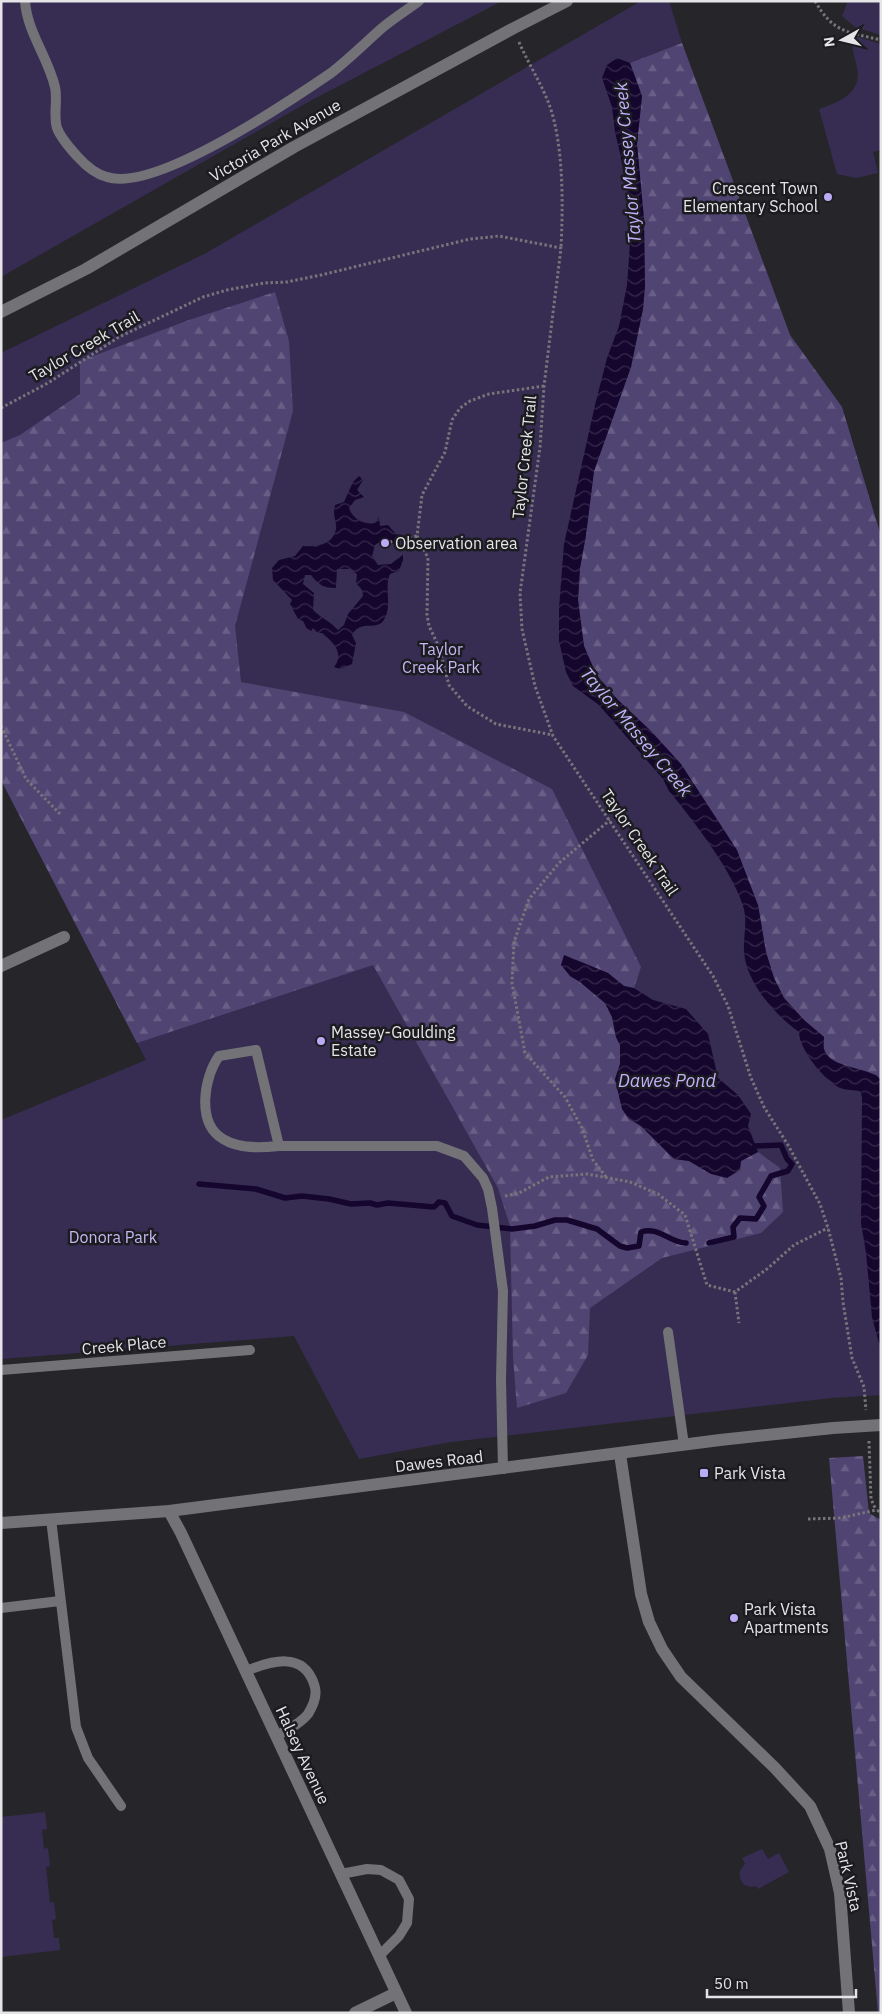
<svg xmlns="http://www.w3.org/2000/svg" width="882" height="2014" font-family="'IBM Plex Sans',sans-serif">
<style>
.green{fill:#372d53}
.forest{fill:url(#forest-firs)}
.water{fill:url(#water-waves);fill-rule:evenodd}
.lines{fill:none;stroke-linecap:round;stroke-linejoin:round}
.stream{stroke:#15062e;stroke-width:5.5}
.path{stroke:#767579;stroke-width:3;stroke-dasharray:2.5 2.5;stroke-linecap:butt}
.service{stroke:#737277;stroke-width:10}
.minor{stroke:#737277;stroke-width:12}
.tertiary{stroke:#737277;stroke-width:12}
.secondary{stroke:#737277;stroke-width:12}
.poi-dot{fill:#bbaaf6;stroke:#1c1c20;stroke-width:2}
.labels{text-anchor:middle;stroke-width:5;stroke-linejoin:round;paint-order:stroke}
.street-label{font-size:16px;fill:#e5e5e8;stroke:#1c1c20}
.poi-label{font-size:16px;fill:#e5e5e8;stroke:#1c1c20;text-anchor:start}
.park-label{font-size:16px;fill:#c5b7f4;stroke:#1c1c20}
.water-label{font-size:18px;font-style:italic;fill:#c2b1fc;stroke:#1c1c20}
</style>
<defs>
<pattern id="forest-firs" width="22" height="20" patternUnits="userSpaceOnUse" patternTransform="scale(1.25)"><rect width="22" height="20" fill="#504472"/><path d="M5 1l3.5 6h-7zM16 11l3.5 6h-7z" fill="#695f86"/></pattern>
<pattern id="water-waves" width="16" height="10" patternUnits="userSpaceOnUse" patternTransform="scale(1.25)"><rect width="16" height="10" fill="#15062e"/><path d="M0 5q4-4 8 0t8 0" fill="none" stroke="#372a4c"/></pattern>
</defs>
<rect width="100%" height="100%" fill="#26252a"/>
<!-- green -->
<g class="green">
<path d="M 1,1 L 502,1 L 310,101 L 1,277 Z"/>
<path d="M 641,1 L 669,1 L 682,43 L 790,335 L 842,407 L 881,536 L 881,1395 L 832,1398 L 451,1442 L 359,1459 L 294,1336 L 1,1359 L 1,1120 L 146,1060 L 1,780 L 1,353 L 206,253 Z"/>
<path d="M 848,1 L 881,1 L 881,35 L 855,27 L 842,16 Z"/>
<path d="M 858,37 L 881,44 L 881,150 L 873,152 L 878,173 L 856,178 L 837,174 L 819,109 C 838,103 863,93 857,67 C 855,58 852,50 852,40 Z"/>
<path d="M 45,1812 L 47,1829 L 42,1830 L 44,1849 L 48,1848 L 50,1866 L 46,1867 L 50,1903 L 54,1902 L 56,1919 L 52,1920 L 54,1938 L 59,1938 L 60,1950 L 1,1957 L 1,1817 Z"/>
<path d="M 762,1849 L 768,1859 L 779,1853 L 789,1872 L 758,1889 L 756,1886 L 752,1887 L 744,1885 C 738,1877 738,1871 745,1864 L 742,1858 Z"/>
</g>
<!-- forest -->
<g class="forest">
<path d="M 682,43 L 790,335 L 842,407 L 881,536 L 881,1080 L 877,1075 C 863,1071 828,1065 824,1049 C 823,1045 824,1041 824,1037 L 804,1020 L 784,998 L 774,978 L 766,953 L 758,905 L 651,731 L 618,700 L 599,678 L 593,667 L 584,646 L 578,600 L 580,568 L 586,535 L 594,471 L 631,367 L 643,309 L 645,286 L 644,219 L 637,144 L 642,96 L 630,63 Z"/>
<path d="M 275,292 L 289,341 L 293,411 L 235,626 L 241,682 L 404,712 L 552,789 L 641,967 L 634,988 L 624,986 L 608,973 L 564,955 L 570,976 L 580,982 L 605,1003 L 612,1017 L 616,1037 L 620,1045 L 620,1064 L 615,1079 L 622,1109 L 629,1119 L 641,1126 L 674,1159 L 689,1161 L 711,1174 L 739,1166 L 741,1161 L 758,1152 L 780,1168 L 783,1212 L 761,1233 L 662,1258 L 590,1308 L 588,1355 L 566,1393 L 517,1408 L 513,1357 L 510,1226 L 498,1188 L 373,965 L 137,1043 L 1,780 L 1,443 L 20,435 L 80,394 L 80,361 L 189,320 Z"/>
<path d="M 863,1456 L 869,1513 L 881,1520 L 881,2013 L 878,2013 L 829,1458 Z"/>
</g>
<!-- water -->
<g class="water">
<path d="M 617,58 L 630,63 L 642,96 L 637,144 L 644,219 L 645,286 L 643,309 L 631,367 L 594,471 L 586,535 L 580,568 L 578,600 L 584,646 L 593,667 L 599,678 L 618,700 L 651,731 L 681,764 L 737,850 L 758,905 L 766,952 L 774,978 L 784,998 L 804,1020 L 824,1037 C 824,1041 823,1046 824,1049 C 829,1069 871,1067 880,1079 L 881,1351 L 872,1317 L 866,1253 L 861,1223 L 862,1097 L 860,1091 C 854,1090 846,1090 840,1088 C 824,1080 799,1049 799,1032 C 775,1015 746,982 744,952 C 743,937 748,921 743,906 C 732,870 693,820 669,791 L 663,779 L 599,705 L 573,686 L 566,672 L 559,641 L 559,608 L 564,544 L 595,405 L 607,358 L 619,326 L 627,285 L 630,243 L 628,198 L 620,153 L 615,132 L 612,107 L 602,78 L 607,65 Z"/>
<path d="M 359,476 L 363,480 L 357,490 L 364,497 L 355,500 L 349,508 C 353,519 363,525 375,523 L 379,517 L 380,526 L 388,525 L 396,534 L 407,536 L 409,538 L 393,544 L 390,540 L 384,539 L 375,545 L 372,556 L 378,565 L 391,564 L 403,554 L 403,560 L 399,571 L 390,574 C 384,588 392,604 385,618 C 378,633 361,618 352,635 L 356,643 L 352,664 L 340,669 L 334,667 C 345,653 333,642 322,633 L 318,633 L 313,628 L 311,631 L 307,629 L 303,621 L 298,619 L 290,604 L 292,600 L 273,580 L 272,568 L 279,560 L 295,556 L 303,546 C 316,547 333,545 336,529 C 337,521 332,517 335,505 L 344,502 L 353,482 ZM 337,569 L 350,569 L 357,574 L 356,583 L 362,590 L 363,596 L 348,614 L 344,625 L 338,630 C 330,621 321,618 313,610 L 314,593 L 303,584 L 305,575 L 311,575 C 319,585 323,588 336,588 Z"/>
<path d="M 564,955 L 608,973 L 624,986 L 634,988 L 653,1000 L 686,1009 L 708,1034 L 718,1078 L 738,1095 L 751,1114 L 748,1126 L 758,1152 L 741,1161 L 740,1170 L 727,1178 L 711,1174 L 689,1161 L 674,1159 L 641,1126 L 629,1119 L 622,1109 L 615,1079 L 620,1064 L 620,1045 L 616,1037 L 612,1017 L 605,1003 L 580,982 L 570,976 L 561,965 Z"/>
</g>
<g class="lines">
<!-- stream -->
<g class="stream">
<path d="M 199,1184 L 256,1189 L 285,1198 L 302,1196 L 329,1199 L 351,1204 L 370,1203 L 377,1205 L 388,1203 L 434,1207 L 439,1202 L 445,1203 L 452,1216 L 477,1225 L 512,1229 L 535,1226 L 555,1220 L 567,1220 L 597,1229 L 620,1246 L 627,1248 L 639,1246 L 641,1232 C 659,1226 670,1243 686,1243"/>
<path d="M 709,1243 L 734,1237 L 733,1227 L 740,1218 L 756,1219 L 764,1206 L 759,1197 L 771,1176 L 788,1171 L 792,1164 L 787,1159 L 781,1145 L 755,1146"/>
</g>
<!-- path -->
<g class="path">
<path d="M 815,1 C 833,33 848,32 881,40"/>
<path d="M 519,42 C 528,63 541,83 549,104 C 564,145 563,205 561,248"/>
<path d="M 544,386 L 489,394 L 470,401 L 460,408 L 452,420 L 445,452 L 422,495 L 417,536 L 428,558 L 427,615 L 429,626 L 439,647 L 449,685 L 467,706 L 496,724 L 553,735"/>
<path d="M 1,408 L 48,383 L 119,337 L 203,297 L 227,290 L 264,283 L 287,282 L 321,275 L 470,239 L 499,236 L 561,248 L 544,386 L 540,447 L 520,593 L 522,629 L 535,686 L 553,736 L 713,976 L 728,1006 L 751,1078 L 764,1107 L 788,1145 L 820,1204 L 828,1228 L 841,1278 L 843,1302 L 852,1358 L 864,1387 L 866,1410"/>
<path d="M 385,543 L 417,536"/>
<path d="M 1,726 L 26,779 L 60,814"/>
<path d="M 606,1177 L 593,1160 L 582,1128 L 565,1097 L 525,1053 L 512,983 L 514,942 L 529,899 L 559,863 L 610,820"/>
<path d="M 505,1196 L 519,1193 L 549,1177 L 587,1174 L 630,1182 L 658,1194 L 685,1215 L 707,1285 L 735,1292 L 767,1269 L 794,1245 L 828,1228"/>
<path d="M 735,1292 L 739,1323"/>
<path d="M 869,1441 L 871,1499 L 876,1510"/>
<path d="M 808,1519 L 841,1518 L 876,1510 L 881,1512"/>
</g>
<!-- service -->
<g class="service">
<path d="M 25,1 C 27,32 48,57 55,87 C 58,100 53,115 57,128 C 61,139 70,148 77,156 C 85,165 95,174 107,177 C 155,193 290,101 331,73 C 349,59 365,43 382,28 C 394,18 407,10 419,1"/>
<path d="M 279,1146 L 256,1050 L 219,1056 C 204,1077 196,1123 223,1139 C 239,1149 261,1148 279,1146 L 437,1146 L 464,1156 L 483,1178 L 488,1189 L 492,1208 L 503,1291 L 501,1380 L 503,1469"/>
<path d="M 668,1332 L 684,1445"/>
<path d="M 1,1370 L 250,1350"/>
<path d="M 51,1519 L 76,1727 L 88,1758 L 121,1806"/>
<path d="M 1,1608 L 60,1601"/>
<path d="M 246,1671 C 271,1661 303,1651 314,1684 C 318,1694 313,1706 308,1714 C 300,1724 287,1730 276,1736"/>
<path d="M 341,1874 L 367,1869 L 381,1870 L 399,1880 L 409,1899 L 407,1923 L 399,1936 L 379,1956"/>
</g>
<!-- minor -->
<g class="minor">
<path d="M 1,966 L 64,937"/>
<path d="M 620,1454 L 641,1594 L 649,1622 L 662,1649 L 681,1677 L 775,1768 L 810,1806 L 830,1849 L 840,1893 L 849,2013"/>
<path d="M 169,1511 L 181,1533 L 406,2013"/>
<path d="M 355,2013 L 396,1993"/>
</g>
<!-- tertiary -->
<path class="tertiary" d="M 1,1523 L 169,1511 L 720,1440 L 833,1428 L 881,1425"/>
<!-- secondary -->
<path class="secondary" d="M 1,312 L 86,269 L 294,147 L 514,28 L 567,1"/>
</g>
<!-- markers -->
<g class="poi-dot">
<circle cx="828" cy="197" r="5"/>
<circle cx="385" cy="543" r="5"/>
<circle cx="321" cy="1041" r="5"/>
<rect x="699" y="1468" width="10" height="10" rx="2.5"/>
<circle cx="734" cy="1618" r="5"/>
</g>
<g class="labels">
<!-- street labels -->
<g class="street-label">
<text transform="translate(275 140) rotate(-30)" y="6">Victoria Park Avenue</text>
<text transform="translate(84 346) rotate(-30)" y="6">Taylor Creek Trail</text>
<text transform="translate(524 457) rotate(-84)" y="6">Taylor Creek Trail</text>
<text transform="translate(640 842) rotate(56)" y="6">Taylor Creek Trail</text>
<text transform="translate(124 1345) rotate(-5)" y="6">Creek Place</text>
<text transform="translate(439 1461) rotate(-7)" y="6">Dawes Road</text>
<text transform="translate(303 1755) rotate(65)" y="6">Halsey Avenue</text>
<text transform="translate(849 1876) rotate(77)" y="6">Park Vista</text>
</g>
<!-- poi labels -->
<g class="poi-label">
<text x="818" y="194" text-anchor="end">Crescent Town<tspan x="818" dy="18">Elementary School</tspan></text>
<text x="395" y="549">Observation area</text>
<text x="331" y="1038">Massey-Goulding<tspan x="331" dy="18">Estate</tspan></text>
<text x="714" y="1479">Park Vista</text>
<text x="744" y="1615">Park Vista<tspan x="744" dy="18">Apartments</tspan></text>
</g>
<!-- park labels -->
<g class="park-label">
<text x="441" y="655">Taylor<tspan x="441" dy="18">Creek Park</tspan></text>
<text x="113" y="1243">Donora Park</text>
</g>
<!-- water labels -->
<g class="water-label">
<text transform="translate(628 163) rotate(-95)" y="6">Taylor Massey Creek</text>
<text transform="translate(636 732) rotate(50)" y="6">Taylor Massey Creek</text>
<text x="667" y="1087">Dawes Pond</text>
</g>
</g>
<!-- border -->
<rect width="882" height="2014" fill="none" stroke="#e5e5e8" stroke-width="5"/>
<!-- north arrow -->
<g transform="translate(842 40) rotate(262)" stroke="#1c1c20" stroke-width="4" paint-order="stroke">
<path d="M0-4L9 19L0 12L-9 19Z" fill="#e5e5e8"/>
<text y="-8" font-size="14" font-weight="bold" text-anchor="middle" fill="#e5e5e8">N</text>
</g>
<!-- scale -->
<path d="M707 1989v8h149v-8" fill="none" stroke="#e5e5e8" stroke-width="2.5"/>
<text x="714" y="1989" font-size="15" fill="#e5e5e8" stroke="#1c1c20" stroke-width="4" paint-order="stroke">50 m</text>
</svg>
